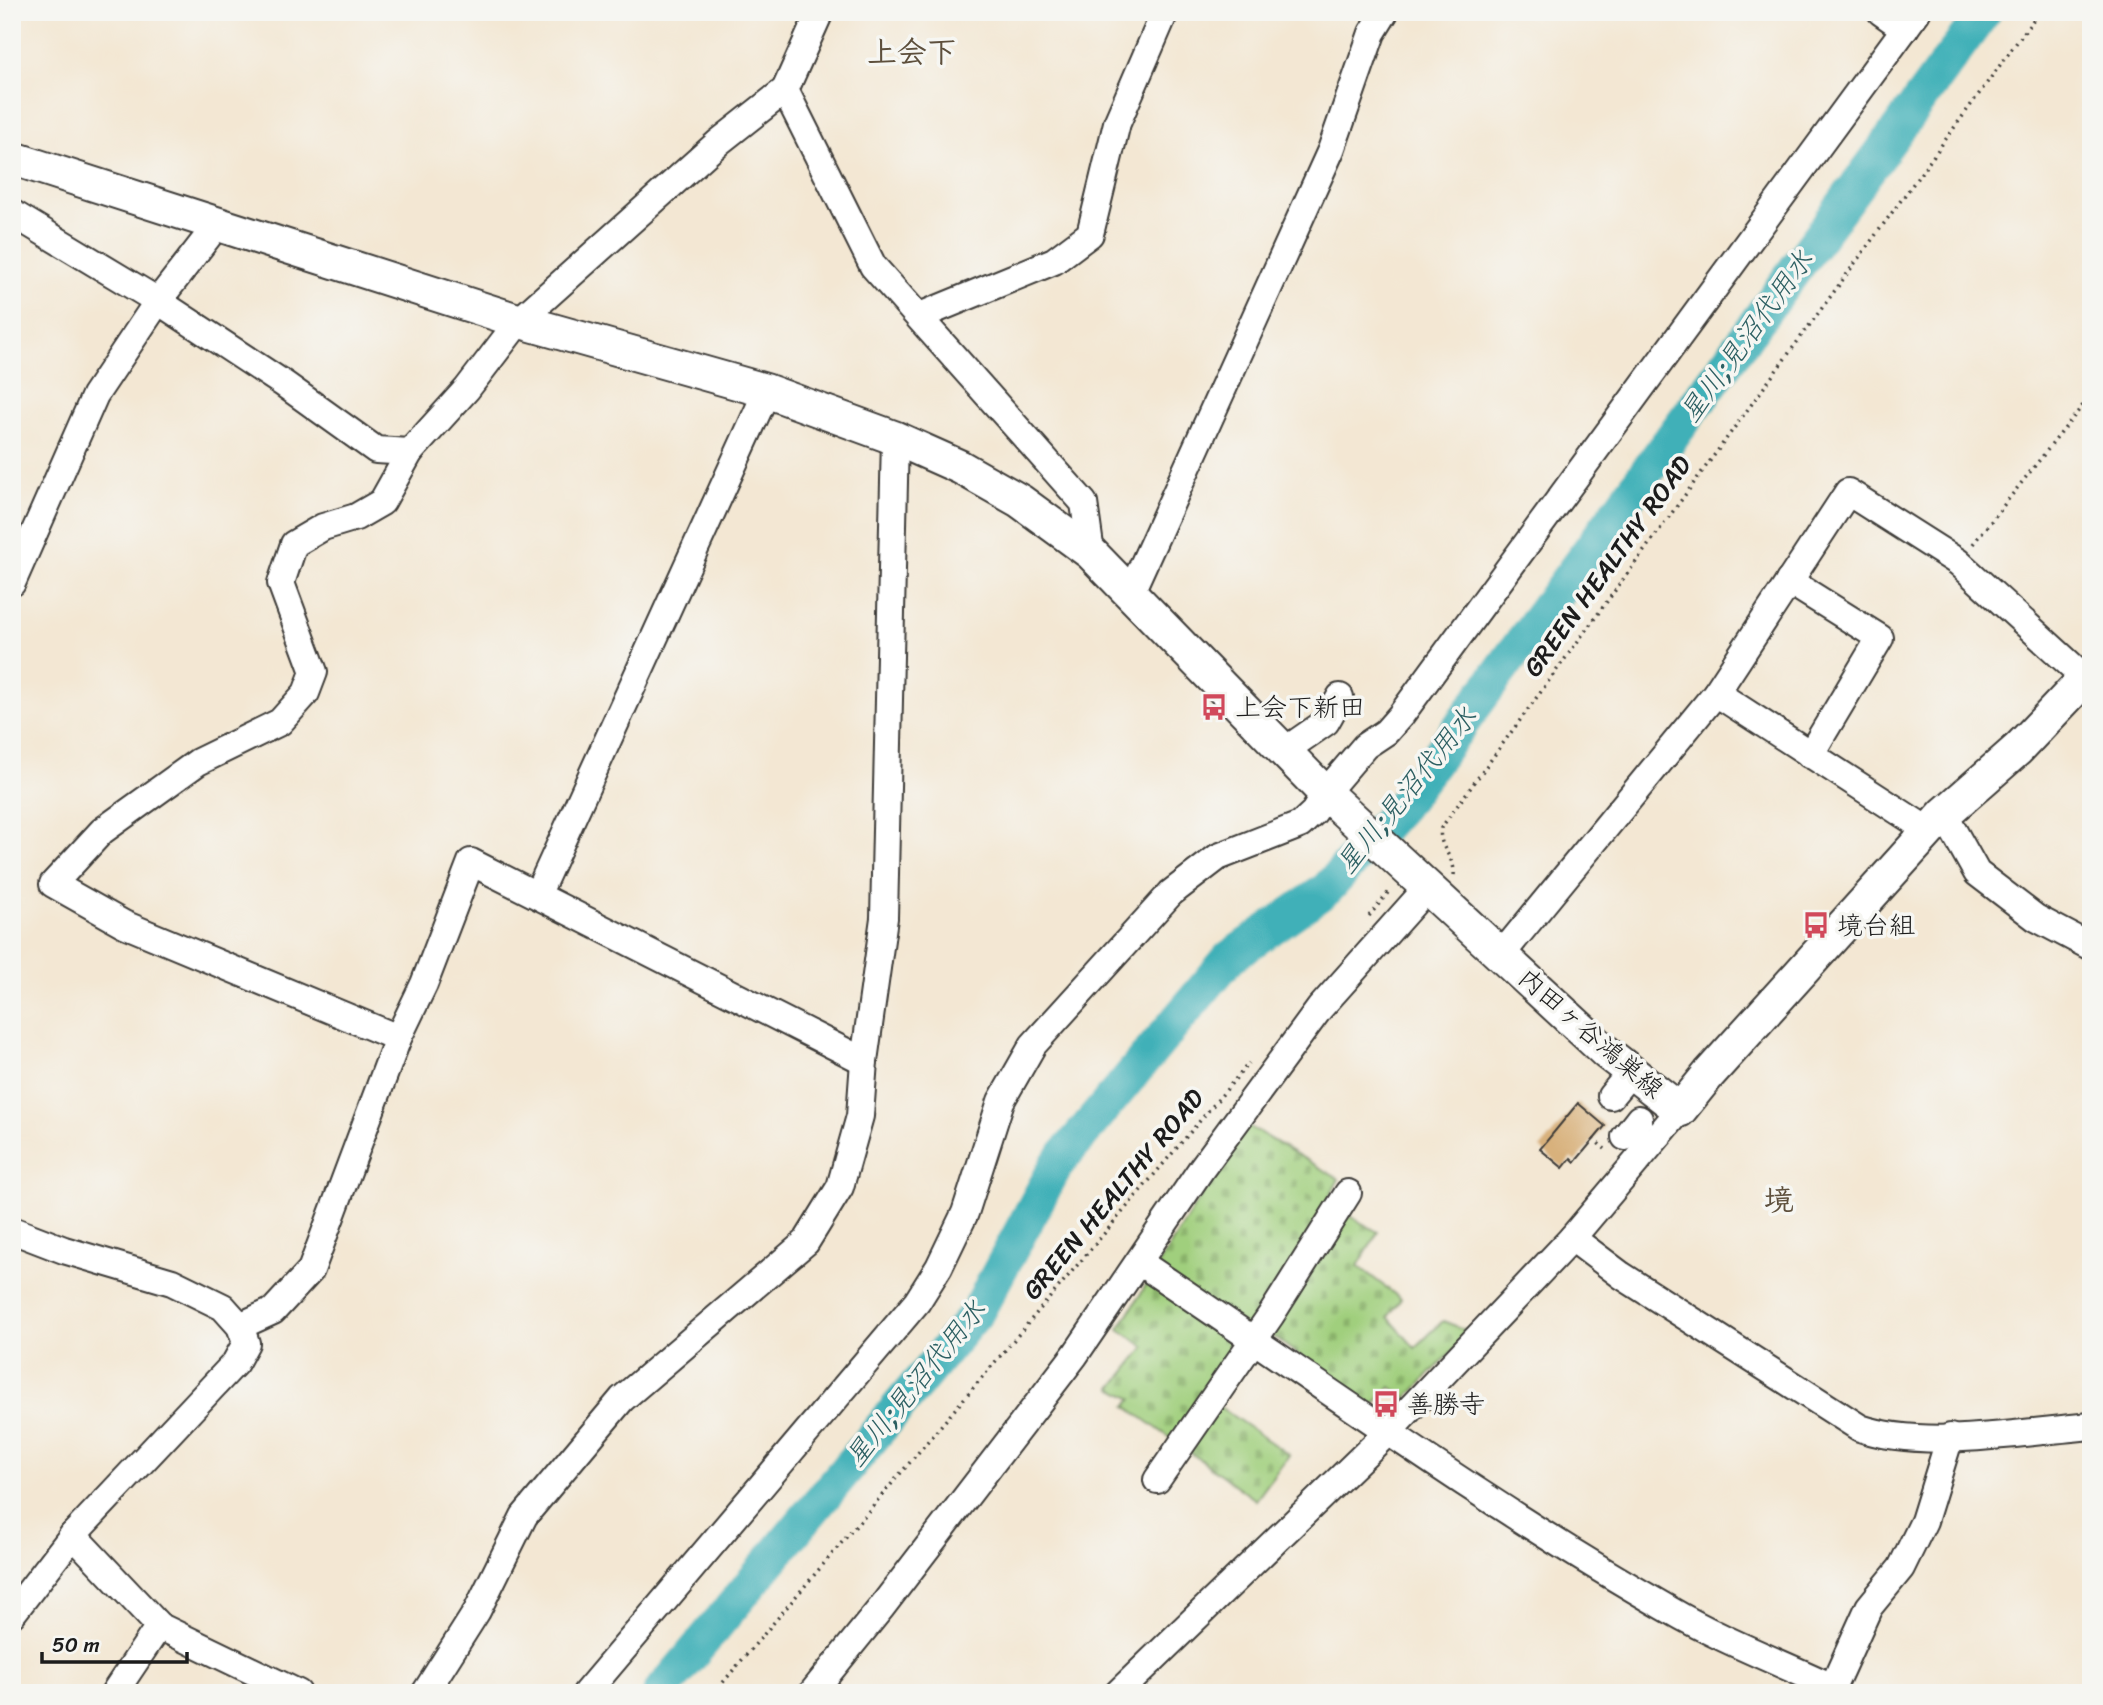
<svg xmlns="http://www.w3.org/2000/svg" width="2103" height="1705" font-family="Sriracha,'Klee One',sans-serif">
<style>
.cemetery{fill:url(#cemetery-stones);stroke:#5e764c;stroke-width:2}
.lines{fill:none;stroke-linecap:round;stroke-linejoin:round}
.river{stroke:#40b0b8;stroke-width:35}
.building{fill:#d8b17b}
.minor-casing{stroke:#3c3a37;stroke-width:30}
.major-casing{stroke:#3c3a37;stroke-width:37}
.path{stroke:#3c3a37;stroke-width:3.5;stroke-dasharray:2 5;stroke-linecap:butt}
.minor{stroke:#fff;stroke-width:26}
.major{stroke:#fff;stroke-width:33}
.labels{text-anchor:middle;stroke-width:7;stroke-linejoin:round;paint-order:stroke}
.street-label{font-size:26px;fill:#1c1c1c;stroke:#f6f6f2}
.poi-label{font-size:26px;fill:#1c1c1c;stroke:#f6f6f2;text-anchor:start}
.water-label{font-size:28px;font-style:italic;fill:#2c5f62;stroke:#f6f6f2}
.quarter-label{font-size:30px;font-weight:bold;fill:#5e503d;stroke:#f6f6f2}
</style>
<defs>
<pattern id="cemetery-stones" width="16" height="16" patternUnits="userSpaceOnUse" patternTransform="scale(1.75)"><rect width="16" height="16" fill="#a0cf7d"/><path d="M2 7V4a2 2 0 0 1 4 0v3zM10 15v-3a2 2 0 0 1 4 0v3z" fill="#89b16b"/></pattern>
</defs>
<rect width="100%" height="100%" fill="#f6f6f2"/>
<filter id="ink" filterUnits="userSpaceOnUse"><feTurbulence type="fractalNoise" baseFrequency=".0143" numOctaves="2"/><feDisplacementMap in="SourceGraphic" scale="14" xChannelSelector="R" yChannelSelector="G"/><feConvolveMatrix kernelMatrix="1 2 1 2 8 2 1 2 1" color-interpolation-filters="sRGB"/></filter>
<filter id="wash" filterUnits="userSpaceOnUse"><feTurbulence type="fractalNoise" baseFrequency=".00686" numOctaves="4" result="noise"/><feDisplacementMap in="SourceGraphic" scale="28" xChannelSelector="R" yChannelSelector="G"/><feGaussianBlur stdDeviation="1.57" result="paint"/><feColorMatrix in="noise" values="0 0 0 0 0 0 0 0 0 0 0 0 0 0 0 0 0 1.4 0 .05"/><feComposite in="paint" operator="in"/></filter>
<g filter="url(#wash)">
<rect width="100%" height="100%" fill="#f3e7d3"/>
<!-- cemetery -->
<path class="cemetery" d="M 1245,1124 L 1339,1179 L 1326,1203 L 1378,1232 L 1358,1266 L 1401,1299 L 1388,1317 L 1415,1348 L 1443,1321 L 1471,1332 L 1406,1399 L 1391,1387 L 1371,1408 L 1267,1332 L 1217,1405 L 1289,1455 L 1256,1500 L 1126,1406 L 1133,1399 L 1112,1388 L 1145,1347 L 1119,1329 Z"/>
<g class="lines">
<!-- river -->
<path class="river" d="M 660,1693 L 978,1311 L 1057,1164 L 1230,957 L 1327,889 L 1402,805 L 1984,12"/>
</g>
<g id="blocks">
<!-- building -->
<path class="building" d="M 1578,1103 L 1605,1126 L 1575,1162 L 1571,1158 L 1563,1168 L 1540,1149 Z"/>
</g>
</g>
<g filter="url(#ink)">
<use href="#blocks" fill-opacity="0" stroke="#3c3a37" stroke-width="2"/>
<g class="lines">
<defs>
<g id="minor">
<path d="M 1881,12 L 1905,29"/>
<path d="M 785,90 L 873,266 L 1084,503 L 1091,553"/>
<path d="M 12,213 L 158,301 L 284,384 L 376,450 L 410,452"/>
<path d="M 920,316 L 1054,261 L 1090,234 L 1117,123 L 1165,12"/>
<path d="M 1789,581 L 1880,638 L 1810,755"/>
<path d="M 12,583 L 95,395 L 158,301 L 217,225"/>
<path d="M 1130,594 L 1331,150 L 1372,33 L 1385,12"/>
<path d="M 1716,693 L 1929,831"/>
<path d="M 1284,751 L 1326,722 L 1340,697"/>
<path d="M 1944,814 L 1977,873 L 2036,918 L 2091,947"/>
<path d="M 538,893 L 767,391"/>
<path d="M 1502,954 L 1716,693 L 1848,492 L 1958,562 L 2085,678"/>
<path d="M 398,1038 L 124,924 L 53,884 L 102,831 L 198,762 L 280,722 L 306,693 L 314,672 L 281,583 L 294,544 L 323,527 L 356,517 L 382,502 L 410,452 L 467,389 L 519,321 L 719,142 L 785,90 L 820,12"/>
<path d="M 1611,1096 L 1631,1072"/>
<path d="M 1625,1137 L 1639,1119"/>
<path d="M 12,1230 L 64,1250 L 172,1282 L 223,1307 L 240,1326 L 246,1343 L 235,1363 L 73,1535 L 12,1614"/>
<path d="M 1572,1238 L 1621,1275 L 1860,1428 C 1924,1450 2023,1432 2091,1426"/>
<path d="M 1139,1262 C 1315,1380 1486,1505 1670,1610 C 1721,1640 1779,1662 1832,1687"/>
<path d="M 240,1326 L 273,1311 L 311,1270 L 398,1038 L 424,984 L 471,862 L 864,1061"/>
<path d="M 1157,1480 L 1271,1315 L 1348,1193"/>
<path d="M 73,1535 L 159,1626 L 298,1693"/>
<path d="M 114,1693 L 159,1626"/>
<path d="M 425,1693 L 477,1611 L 524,1516 L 622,1399 L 806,1242 L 840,1187 L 860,1116 L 864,1061 L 884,918 L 895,438"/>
<path d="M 586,1693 L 917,1302 L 939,1267 L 965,1213 L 1001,1101 L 1033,1045 L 1171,893 L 1218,857 L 1300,825 L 1314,812 L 1325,793 L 1365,746 L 1386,732 L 1401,715 L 1917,12"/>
<path d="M 812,1693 L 881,1608 L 1075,1355 L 1202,1168 L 1320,1008 L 1428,887"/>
<path d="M 1118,1693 L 1389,1431 L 1572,1238 L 1680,1110"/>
<path d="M 1830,1693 L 1869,1607 L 1901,1568 L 1924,1521 L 1950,1437"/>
</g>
<path id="major" d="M 12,158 L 519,321 L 767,391 L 895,438 L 960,467 L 1020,501 L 1091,553 L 1325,793 L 1607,1053 L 1680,1110 L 1709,1074 L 1944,814 L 2018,749 L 2091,672"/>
</defs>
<!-- minor casing -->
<use href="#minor" class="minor-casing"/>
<!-- major casing -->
<use href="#major" class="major-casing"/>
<!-- path -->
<g class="path">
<path d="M 1973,544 L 2091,395"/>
<path d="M 1454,875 C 1456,858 1437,847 1441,828 L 2039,12"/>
<path d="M 1369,916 L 1391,889"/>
<path d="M 1593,1139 L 1605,1149"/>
<path d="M 714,1693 L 1249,1063"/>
</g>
<!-- minor -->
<use href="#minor" class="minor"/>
<!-- major -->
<use href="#major" class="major"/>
</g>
</g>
<!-- icons -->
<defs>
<symbol id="bus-bare" viewBox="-9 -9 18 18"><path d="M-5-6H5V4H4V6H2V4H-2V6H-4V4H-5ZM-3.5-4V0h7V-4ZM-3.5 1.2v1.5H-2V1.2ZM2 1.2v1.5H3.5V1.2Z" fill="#d1495b" stroke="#f6f6f2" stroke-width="2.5" paint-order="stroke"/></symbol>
</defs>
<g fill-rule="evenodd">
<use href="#bus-bare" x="1195" y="688" width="38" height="38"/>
<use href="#bus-bare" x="1797" y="906" width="38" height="38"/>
<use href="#bus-bare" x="1367" y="1385" width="38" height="38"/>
</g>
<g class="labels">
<!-- street labels -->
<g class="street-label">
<text transform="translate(1607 566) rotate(-54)" y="9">GREEN HEALTHY ROAD</text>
<text transform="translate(1591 1033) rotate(41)" y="9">内田ヶ谷鴻巣線</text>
<text transform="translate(1113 1194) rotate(-50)" y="9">GREEN HEALTHY ROAD</text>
</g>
<!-- poi labels -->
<g class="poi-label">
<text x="1235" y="716">上会下新田</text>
<text x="1837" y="934">境台組</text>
<text x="1407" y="1413">善勝寺</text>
</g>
<!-- water labels -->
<g class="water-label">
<text transform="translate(1746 336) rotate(-54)" y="10">星川;見沼代用水</text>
<text transform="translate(1406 790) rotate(-51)" y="10">星川;見沼代用水</text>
<text transform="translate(915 1383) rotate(-51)" y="10">星川;見沼代用水</text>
</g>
<!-- quarter labels -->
<g class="quarter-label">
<text x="912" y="62">上会下</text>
<text x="1779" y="1210">境</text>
</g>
</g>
<!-- margin -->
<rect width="2103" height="1705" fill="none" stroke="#f6f6f2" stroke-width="42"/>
<!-- scale -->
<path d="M42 1652v10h145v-10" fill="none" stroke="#1c1c1c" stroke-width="3.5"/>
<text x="52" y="1652" font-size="21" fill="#1c1c1c" stroke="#f6f6f2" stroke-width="5" paint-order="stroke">50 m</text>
</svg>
